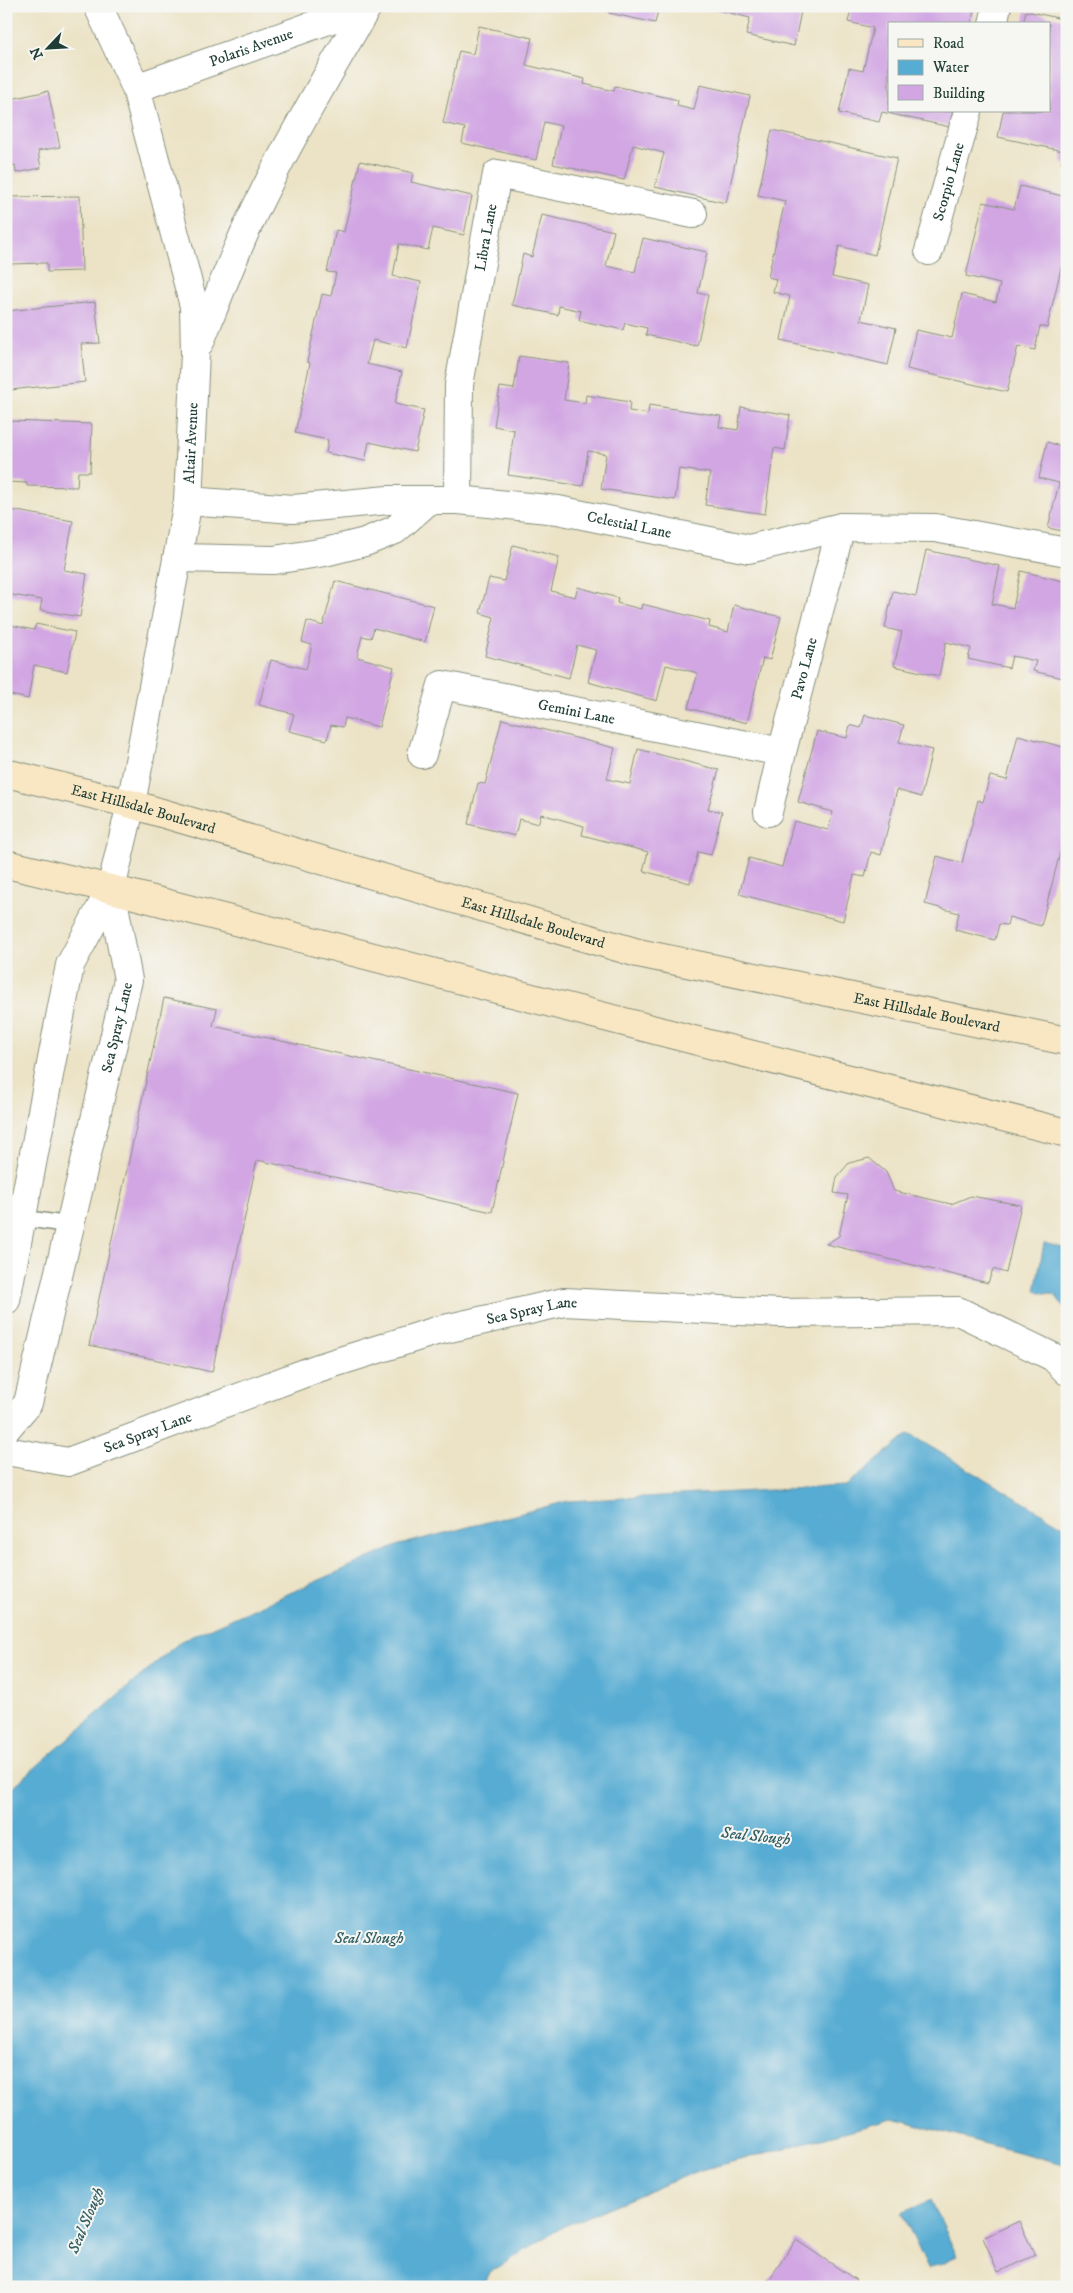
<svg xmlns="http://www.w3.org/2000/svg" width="1073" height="2293" font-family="'IM FELL DW Pica',serif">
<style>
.water{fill:#57acd3;stroke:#3b7484}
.building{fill:#d1a6e3}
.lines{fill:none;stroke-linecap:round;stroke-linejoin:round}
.service-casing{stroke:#86907d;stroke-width:18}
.minor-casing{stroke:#86907d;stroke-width:30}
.secondary-casing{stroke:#86907d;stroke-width:30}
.service{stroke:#fff;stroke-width:15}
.minor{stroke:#fff;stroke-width:28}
.secondary{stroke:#f9e7c3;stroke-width:28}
.labels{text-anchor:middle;stroke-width:4;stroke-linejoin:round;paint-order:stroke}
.street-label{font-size:15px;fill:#1f3d34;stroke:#f6f6f2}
.water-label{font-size:16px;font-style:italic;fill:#305e64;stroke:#f6f6f2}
</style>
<rect width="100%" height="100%" fill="#f6f6f2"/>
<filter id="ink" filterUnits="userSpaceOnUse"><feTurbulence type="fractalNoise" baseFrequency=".02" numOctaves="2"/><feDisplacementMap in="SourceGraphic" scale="10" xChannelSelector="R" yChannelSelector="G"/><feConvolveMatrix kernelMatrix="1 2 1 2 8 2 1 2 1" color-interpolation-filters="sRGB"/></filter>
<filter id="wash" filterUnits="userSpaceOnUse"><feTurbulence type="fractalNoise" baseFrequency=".0096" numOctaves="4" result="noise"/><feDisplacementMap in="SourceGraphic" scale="20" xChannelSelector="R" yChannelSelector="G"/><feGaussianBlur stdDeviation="1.12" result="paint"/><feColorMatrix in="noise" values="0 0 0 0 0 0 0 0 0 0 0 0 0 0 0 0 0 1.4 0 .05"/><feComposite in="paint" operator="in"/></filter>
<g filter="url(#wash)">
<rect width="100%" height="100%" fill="#ece3c6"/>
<!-- water -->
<g class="water">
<path d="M 1044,1243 L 1067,1249 L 1067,1311 L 1055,1295 L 1035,1291 Z"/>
<path d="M 909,1434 L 1067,1528 L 1067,2165 L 893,2119 L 698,2171 L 564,2226 L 489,2273 L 481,2287 L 6,2287 L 6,1793 L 181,1641 L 399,1545 L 568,1501 L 846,1486 Z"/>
<path d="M 931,2200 L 957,2256 L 928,2269 L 902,2213 Z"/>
</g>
<g id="blocks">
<!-- building -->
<g class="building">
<path d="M 610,6 L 659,6 L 655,23 L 609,13 Z"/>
<path d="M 702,6 L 802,6 L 794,46 L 746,35 L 750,18 Z"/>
<path d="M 852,6 L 975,6 L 971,24 L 889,24 L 889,111 L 953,111 L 950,127 L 882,112 L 879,122 L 839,113 L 849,68 L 863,71 L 873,28 L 848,22 Z"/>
<path d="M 1026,11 L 1067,20 L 1067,164 L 1061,162 L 1063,151 L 998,137 L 1003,111 L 1049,111 L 1049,24 L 1023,24 Z"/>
<path d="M 479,26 L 532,38 L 526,65 L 585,79 L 584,84 L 614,91 L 615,86 L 678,100 L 677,106 L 694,110 L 700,85 L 750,96 L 726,203 L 655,187 L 664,153 L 633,145 L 624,180 L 553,164 L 561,126 L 544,122 L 536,160 L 462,143 L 465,128 L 443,123 L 459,51 L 473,54 Z"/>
<path d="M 48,91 L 60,147 L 38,151 L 41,168 L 16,173 L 15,165 L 6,167 L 6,100 Z"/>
<path d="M 772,130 L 897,158 L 875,255 L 839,246 L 832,277 L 868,285 L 861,320 L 896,328 L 888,365 L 781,340 L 790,296 L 773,292 L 776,279 L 768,277 L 785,201 L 758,195 Z"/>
<path d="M 360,161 L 413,173 L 411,182 L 472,196 L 464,235 L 433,228 L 428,250 L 399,244 L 393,276 L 421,282 L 407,348 L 373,340 L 367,364 L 402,372 L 395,404 L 424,410 L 415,452 L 369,442 L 365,461 L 326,453 L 328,440 L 295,433 L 310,363 L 307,362 L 322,294 L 331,296 L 336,273 L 327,272 L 336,230 L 344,232 Z"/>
<path d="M 1020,186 L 1067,197 L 1064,214 L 1067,215 L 1067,265 L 1062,264 L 1047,328 L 1040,326 L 1035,350 L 1018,346 L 1007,392 L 907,369 L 916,330 L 952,338 L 962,294 L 996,302 L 1000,284 L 966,276 L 983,202 L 1014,209 Z"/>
<path d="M 80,196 L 82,271 L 47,272 L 47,263 L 9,264 L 8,197 Z"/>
<path d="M 542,215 L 614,231 L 606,266 L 635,272 L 643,238 L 707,252 L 698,293 L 708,295 L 697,346 L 646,335 L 647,328 L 625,323 L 623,330 L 579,320 L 581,311 L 559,306 L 558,315 L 512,305 L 523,254 L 532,257 Z"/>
<path d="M 95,302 L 100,343 L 81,344 L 85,382 L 10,390 L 6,357 L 6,311 Z"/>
<path d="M 519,356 L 569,363 L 564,400 L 585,403 L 586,395 L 630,402 L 629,411 L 648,414 L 649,405 L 721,416 L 719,427 L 738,430 L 741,407 L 790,415 L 785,450 L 774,448 L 765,514 L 705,505 L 710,473 L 679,469 L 675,500 L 601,489 L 606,454 L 588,451 L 583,486 L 508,475 L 514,430 L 494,426 L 500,387 L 514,389 Z"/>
<path d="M 1067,420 L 1067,532 L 1048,528 L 1059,483 L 1039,478 L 1047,442 L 1060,446 Z"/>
<path d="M 10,421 L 92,424 L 90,472 L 78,472 L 77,487 L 27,486 L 27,483 L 8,482 Z"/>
<path d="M 6,509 L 73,521 L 64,570 L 87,574 L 80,617 L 40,610 L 42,600 L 6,594 Z"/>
<path d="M 513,545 L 559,557 L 551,591 L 575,597 L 578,587 L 618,598 L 617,603 L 641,609 L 642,604 L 710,621 L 709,627 L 728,632 L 734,605 L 781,617 L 770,660 L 763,658 L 747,723 L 688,708 L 698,673 L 666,665 L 657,701 L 588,682 L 596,650 L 577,645 L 569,678 L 485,656 L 494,617 L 480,613 L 489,578 L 504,581 Z"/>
<path d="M 926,550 L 1000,566 L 992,604 L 1013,608 L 1021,571 L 1067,582 L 1067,679 L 1033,671 L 1036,661 L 1012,656 L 1009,668 L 968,659 L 971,648 L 946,642 L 939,676 L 894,666 L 902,632 L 885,628 L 893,591 L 916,596 Z"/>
<path d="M 335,581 L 434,606 L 425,642 L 374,628 L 371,638 L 362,636 L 357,657 L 394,667 L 379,727 L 345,718 L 343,727 L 331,725 L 327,740 L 289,731 L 294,714 L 259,705 L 271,660 L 306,669 L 312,645 L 302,642 L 307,621 L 323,626 Z"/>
<path d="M 6,624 L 34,630 L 36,624 L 75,632 L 67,672 L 34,665 L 28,699 L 6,694 Z"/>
<path d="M 865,715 L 904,725 L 899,742 L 932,750 L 921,797 L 897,790 L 881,855 L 871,852 L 865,877 L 854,875 L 843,921 L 739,894 L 749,858 L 782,867 L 794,821 L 828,830 L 833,812 L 798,802 L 817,731 L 847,738 L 850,725 L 861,728 Z"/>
<path d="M 502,719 L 615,748 L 607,779 L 630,784 L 638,749 L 719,770 L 708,809 L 722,812 L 711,855 L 698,852 L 690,883 L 643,871 L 648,852 L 582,835 L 584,826 L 541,814 L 538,824 L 519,819 L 515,836 L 468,824 L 478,783 L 485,784 Z"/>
<path d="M 1018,735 L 1067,748 L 1067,826 L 1041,926 L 1009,917 L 1007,925 L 999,924 L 995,940 L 955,930 L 959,913 L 925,904 L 937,856 L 962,863 L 978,800 L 983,802 L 990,776 L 1007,780 Z"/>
<path d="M 164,998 L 217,1009 L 213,1026 L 518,1093 L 492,1212 L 257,1160 L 212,1372 L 89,1345 Z"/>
<path d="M 869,1158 L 886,1172 L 894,1191 L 951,1204 L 971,1196 L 1021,1205 L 1006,1273 L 993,1269 L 988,1283 L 826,1244 L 839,1236 L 848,1195 L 834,1193 L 837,1177 L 849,1163 Z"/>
<path d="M 1019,2221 L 1035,2255 L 998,2272 L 983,2238 Z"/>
<path d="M 796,2240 L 856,2280 L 851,2287 L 764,2287 Z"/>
</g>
</g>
</g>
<g filter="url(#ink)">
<use href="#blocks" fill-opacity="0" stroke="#86907d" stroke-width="1"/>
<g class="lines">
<defs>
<path id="service" d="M 23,1218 L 70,1225"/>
<g id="minor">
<path d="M 993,24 L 997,6"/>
<path id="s1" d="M 136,88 L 368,6"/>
<path id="s2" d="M 929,251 L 968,111"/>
<path d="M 200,342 C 220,292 239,241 264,192 C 295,129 332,68 367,7"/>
<path id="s3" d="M 458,500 L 459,385 L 497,174 L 693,214"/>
<path id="s4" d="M 188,501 L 293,509 L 388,500 L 458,500 L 558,510 L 749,549 L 841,527 L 935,528 L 1067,552"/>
<path d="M 177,558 L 274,560 L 325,552 L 365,542 L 395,530 L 429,500"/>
<path id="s5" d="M 422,754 L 442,685 L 782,752"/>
<path id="s6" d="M 768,812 L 782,752 L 841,527"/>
<path id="s7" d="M 6,1300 L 70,965 L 111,889 L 131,804 L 188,501 L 195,353 L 194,306 L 136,88 L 98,6"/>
<path id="s8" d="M 6,1429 L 28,1403 L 128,980 L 111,889"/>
<path id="s9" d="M 6,1451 L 68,1462 L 318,1368 L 436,1331 L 564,1302 L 780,1313 L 958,1311 L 1053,1357 L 1067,1371"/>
</g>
<g id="secondary">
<path id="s10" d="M 6,773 L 131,804 L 638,953 L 1067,1041"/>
<path d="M 6,864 L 111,889 L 713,1045 L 1067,1133"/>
</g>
</defs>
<!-- service casing -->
<use href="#service" class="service-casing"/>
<!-- minor casing -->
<use href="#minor" class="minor-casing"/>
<!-- secondary casing -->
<use href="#secondary" class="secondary-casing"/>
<!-- service -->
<use href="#service" class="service"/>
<!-- minor -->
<use href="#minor" class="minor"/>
<!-- secondary -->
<use href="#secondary" class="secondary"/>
</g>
</g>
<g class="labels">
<!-- street labels -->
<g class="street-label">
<text dy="5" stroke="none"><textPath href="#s1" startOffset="122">Polaris Avenue</textPath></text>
<text dy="5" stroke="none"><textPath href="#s2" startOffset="72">Scorpio Lane</textPath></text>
<text dy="5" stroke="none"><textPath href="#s3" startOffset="265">Libra Lane</textPath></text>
<text dy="5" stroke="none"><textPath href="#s7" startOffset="881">Altair Avenue</textPath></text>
<text dy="5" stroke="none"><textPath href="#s4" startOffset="444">Celestial Lane</textPath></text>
<text dy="5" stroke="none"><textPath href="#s6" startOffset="148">Pavo Lane</textPath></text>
<text dy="5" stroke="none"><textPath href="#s5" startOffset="209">Gemini Lane</textPath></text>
<text dy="5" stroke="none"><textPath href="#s10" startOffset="142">East Hillsdale Boulevard</textPath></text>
<text dy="5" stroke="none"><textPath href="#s10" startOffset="548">East Hillsdale Boulevard</textPath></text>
<text dy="5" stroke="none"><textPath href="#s10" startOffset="952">East Hillsdale Boulevard</textPath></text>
<text dy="5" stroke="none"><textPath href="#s8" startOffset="420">Sea Spray Lane</textPath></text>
<text dy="5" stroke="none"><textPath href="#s9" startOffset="552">Sea Spray Lane</textPath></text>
<text dy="5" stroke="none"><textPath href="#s9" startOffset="148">Sea Spray Lane</textPath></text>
</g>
<!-- water labels -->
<g class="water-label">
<text transform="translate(756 1835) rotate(6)" y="6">Seal Slough</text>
<text x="369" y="1943">Seal Slough</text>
<text transform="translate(85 2220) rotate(-67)" y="6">Seal Slough</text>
</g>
</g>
<!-- margin -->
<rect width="1073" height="2293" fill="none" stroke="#f6f6f2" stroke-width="25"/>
<!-- legend -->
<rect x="888" y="22" width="162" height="90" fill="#f6f6f2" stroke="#a0aca6"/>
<rect x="898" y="39" width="25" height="8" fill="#f9e7c3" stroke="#a0aca6"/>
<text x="933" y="48" font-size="15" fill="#1f3d34">Road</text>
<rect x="898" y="60" width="25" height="15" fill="#57acd3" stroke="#a0aca6"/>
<text x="933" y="72" font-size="15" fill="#1f3d34">Water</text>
<rect x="898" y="85" width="25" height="15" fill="#d1a6e3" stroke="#a0aca6"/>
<text x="933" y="98" font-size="15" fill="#1f3d34">Building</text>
<!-- north arrow -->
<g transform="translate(48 48) rotate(245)" stroke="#f6f6f2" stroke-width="4" paint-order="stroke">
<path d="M0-4L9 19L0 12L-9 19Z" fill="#1f3d34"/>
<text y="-8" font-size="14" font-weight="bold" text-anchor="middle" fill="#1f3d34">N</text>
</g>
</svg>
